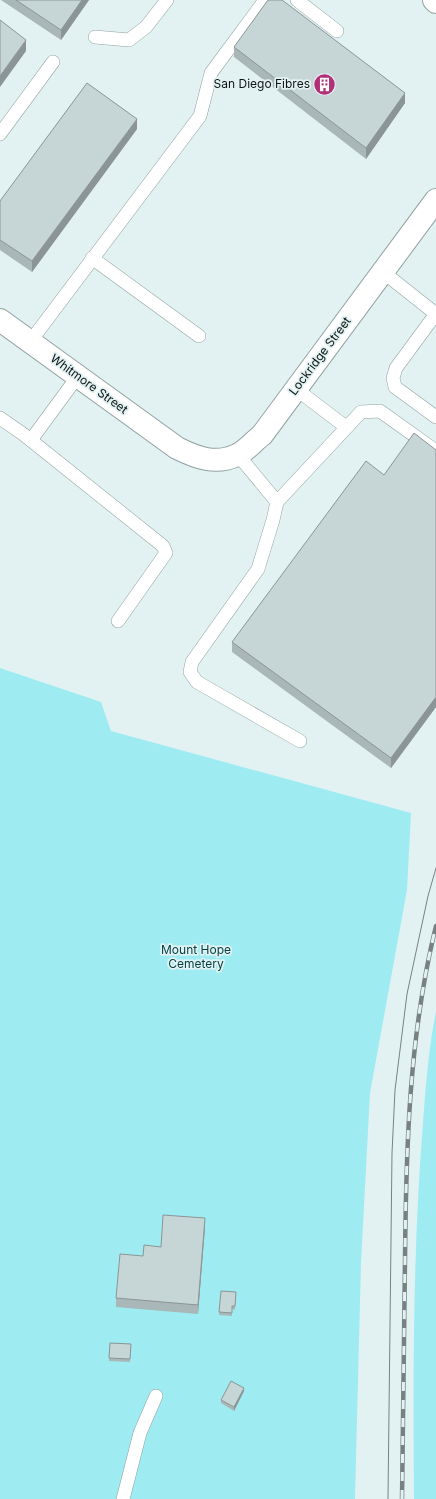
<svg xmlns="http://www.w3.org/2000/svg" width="436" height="1499" font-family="Inter,sans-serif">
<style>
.green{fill:#9eecf2}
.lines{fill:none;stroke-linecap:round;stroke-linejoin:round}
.lane-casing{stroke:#92a1a1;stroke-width:14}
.street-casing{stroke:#92a1a1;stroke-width:24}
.lane{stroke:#fff;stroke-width:13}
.street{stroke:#fff;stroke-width:22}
.tram{stroke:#778182;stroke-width:1}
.rail-casing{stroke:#778182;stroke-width:4.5}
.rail{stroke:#e2f2f3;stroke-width:3;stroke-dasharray:9;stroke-linecap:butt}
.wall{fill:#aab7b8}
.shaded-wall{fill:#8b9596}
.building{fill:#c6d5d6;stroke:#8b9596}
.labels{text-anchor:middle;stroke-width:3.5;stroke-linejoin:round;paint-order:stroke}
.poi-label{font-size:12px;fill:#0e1314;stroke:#e2f2f3;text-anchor:end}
.street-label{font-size:12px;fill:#0e1314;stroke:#e2f2f3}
.park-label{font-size:12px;fill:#003e42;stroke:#e2f2f3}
</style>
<rect width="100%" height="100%" fill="#e2f2f3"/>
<!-- green -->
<g class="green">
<path d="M 0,668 L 101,702 L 111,731 L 411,813 L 407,890 L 370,1093 L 361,1263 L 355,1499 L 0,1499 Z"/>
<path d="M 436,1011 L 436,1499 L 414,1499 C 413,1388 413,1275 420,1164 C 424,1113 426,1061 436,1011 Z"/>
</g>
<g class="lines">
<defs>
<g id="lane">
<path d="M 297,0 L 337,31"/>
<path d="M 95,37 L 129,40 L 146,27 L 167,0"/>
<path d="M 0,134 L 53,62"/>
<path d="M 92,258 L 199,336"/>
<path d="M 383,272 L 436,314"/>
<path d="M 435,315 L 396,368 L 393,378 L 395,387 L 436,417"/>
<path d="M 30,342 L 200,116 L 211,73 L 265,0"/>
<path d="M 296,389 L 346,427"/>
<path d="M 0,418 L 23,434 L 163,546 L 166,553 L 118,621"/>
<path d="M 31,440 L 78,376"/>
<path d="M 238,455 L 277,502 L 273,520 L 258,569 L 192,662 L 190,672 L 197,682 L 300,741"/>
<path d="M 277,502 L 361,412 L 380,411 L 436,451"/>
<path d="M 123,1499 L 140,1433 L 156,1396"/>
</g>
<g id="street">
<path d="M 434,0 L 436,2"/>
<path d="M 0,320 L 177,448 C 197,458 216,465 237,455 C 246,451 254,441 262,435 L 436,200"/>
</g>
</defs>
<!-- lane casing -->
<use href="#lane" class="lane-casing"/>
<!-- street casing -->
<use href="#street" class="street-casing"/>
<!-- lane -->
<use href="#lane" class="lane"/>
<!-- street -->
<use href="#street" class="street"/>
<!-- tram -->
<path class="tram" d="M 388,1499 L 392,1153 L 395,1090 L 407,994 L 428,896 L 436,868"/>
<defs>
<path id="rail" d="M 402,1499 C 403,1419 404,1340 405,1260 C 406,1148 409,1035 436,926"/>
</defs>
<!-- rail casing -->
<use href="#rail" class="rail-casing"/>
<!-- rail -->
<use href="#rail" class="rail"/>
</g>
<!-- wall -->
<g class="wall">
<path d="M 1,0 L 89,0 L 61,40 Z"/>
<path d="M 234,47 L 405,103 L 366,159 L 234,57 Z"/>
<path d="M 137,129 L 32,272 L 0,250 L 0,201 Z"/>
<path d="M 436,450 L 436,707 L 391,768 L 232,652 L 232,642 L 384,475 Z"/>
<path d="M 205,1227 L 198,1314 L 116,1307 L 116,1298 L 143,1256 L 161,1247 Z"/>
<path d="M 221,1291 L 236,1292 L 235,1310 L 232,1309 L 232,1316 L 219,1315 Z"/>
<path d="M 110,1343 L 131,1344 L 130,1362 L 109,1361 Z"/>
<path d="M 244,1391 L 234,1411 L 221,1403 L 221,1400 Z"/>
</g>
<!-- shaded-wall -->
<g class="shaded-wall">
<path d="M 82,0 L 89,0 L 61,40 L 61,30 Z"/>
<path d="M 26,40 L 26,51 L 0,87 L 0,76 Z"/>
<path d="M 405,93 L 405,103 L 366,159 L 366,148 Z"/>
<path d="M 137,119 L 137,129 L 32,272 L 32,261 Z"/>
<path d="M 436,697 L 436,707 L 391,768 L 391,758 Z"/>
<path d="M 205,1218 L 205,1227 L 198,1314 L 198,1305 Z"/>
<path d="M 244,1388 L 244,1391 L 234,1411 L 234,1407 Z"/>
</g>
<!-- building -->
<g class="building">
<path d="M 16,0 L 82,0 L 61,30 Z"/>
<path d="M 268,0 L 282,0 L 405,93 L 366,148 L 234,47 Z"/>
<path d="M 0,20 L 26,40 L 0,76 Z"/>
<path d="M 87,83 L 137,119 L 32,261 L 0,240 L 0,201 Z"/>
<path d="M 414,433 L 436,450 L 436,697 L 391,758 L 232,642 L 366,461 L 384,475 Z"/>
<path d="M 163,1215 L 205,1218 L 198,1305 L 116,1298 L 120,1254 L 143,1256 L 144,1245 L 161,1247 Z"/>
<path d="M 221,1291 L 236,1292 L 235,1306 L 232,1306 L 232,1313 L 219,1312 Z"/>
<path d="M 110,1343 L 131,1344 L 130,1359 L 109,1358 Z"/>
<path d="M 231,1381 L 244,1388 L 234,1407 L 221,1400 Z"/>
</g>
<!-- icons -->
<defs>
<symbol id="building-disc" viewBox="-11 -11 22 22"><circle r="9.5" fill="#b22f77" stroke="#e2f2f3"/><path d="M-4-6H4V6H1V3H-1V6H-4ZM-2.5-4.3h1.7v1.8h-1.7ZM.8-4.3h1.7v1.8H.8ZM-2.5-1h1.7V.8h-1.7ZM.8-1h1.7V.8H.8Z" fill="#fff"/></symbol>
</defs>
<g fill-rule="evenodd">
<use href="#building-disc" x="312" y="72" width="25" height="25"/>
</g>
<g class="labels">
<!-- poi labels -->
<g class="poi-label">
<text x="310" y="88">San Diego Fibres</text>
</g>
<!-- street labels -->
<g class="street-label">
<text transform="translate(320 356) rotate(-53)" y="4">Lockridge Street</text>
<text transform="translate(89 384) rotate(36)" y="4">Whitmore Street</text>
</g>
<!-- park labels -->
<g class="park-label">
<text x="196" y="954">Mount Hope<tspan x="196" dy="14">Cemetery</tspan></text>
</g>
</g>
</svg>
